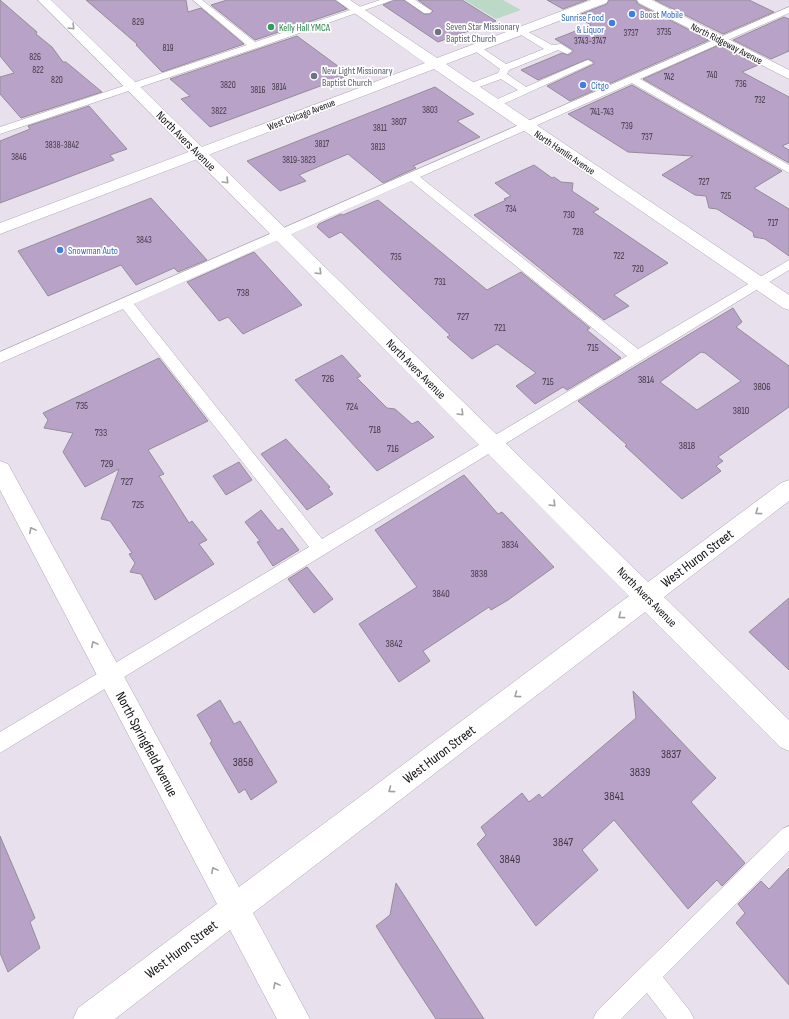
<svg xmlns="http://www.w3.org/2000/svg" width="789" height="1019" font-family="'Sofia Sans Condensed',sans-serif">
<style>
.green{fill:#bcd9c8}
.building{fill:#b9a2c8;stroke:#948d98;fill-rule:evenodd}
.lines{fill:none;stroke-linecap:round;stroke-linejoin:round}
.lane-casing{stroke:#ada6b1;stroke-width:1}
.street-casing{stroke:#ada6b1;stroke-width:1}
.secondary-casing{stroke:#ada6b1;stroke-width:1}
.lane{fill:#fff;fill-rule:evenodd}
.street{fill:#fff;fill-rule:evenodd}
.secondary{fill:#fff;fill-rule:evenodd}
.oneway{stroke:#a1a0a1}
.shop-dot{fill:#3f7fe0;stroke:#fff;stroke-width:1.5}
.leisure-dot{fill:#2e9e5b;stroke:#fff;stroke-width:1.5}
.worship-dot{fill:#6b7280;stroke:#fff;stroke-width:1.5}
.labels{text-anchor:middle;stroke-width:3.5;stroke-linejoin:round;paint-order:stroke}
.far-number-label{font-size:9px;fill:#3d3542}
.far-shop-label{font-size:10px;fill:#366cbe;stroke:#fff;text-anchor:start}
.far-worship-label{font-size:10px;fill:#5b616d;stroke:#fff;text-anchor:start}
.far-leisure-label{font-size:10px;fill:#27864d;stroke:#fff;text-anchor:start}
.far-street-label{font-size:10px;fill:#141115;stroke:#fff}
.number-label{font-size:10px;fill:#3d3542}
.street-label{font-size:12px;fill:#141115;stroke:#fff}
.near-number-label{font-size:12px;fill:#3d3542}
.near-street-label{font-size:14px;fill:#141115;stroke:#fff}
</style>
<rect width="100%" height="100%" fill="#e8e1ed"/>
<!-- green -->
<path class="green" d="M 464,0 L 503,0 L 521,10 L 496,19 Z"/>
<!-- building -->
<g class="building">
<path d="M 0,0 L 37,32 L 36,34 L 52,47 L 63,62 L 66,62 L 102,92 L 21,118 L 0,94 L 0,77 L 14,73 L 0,56 Z"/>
<path d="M 86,0 L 186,0 L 188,12 L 201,8 L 244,44 L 162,72 L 136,45 L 137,44 Z"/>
<path d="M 227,0 L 335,0 L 347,9 L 255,40 L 211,5 Z"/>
<path d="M 394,0 L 404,0 L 424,14 L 430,14 L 433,11 L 418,0 L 462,0 L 496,21 L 438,42 L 383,5 Z"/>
<path d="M 547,0 L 587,0 L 563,9 Z"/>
<path d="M 609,0 L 636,0 L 638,4 L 709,40 L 570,101 L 547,86 L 594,64 L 594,62 L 588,59 L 538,80 L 521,70 L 562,53 L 568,55 L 573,52 L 573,50 L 555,39 L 591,25 L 576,16 L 607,4 Z"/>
<path d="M 655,0 L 749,0 L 774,12 L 723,34 Z"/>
<path d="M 784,17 L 789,19 L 789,51 L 771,59 L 733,40 Z"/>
<path d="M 297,36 L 350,75 L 210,127 L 181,99 L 190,96 L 170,79 Z"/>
<path d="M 719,45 L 758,65 L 742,72 L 789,97 L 789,143 L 782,146 L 789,150 L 789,163 L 643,79 Z"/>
<path d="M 632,85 L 782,171 L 754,188 L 789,209 L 789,256 L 765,239 L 754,237 L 753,232 L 717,209 L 709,208 L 706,196 L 695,195 L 662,175 L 693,156 L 628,152 L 568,114 Z"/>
<path d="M 435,87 L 474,114 L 457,121 L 480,137 L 413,166 L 416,168 L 383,183 L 348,154 L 299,175 L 306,181 L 280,191 L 247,161 Z"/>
<path d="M 89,106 L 127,149 L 110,155 L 114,160 L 0,203 L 0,141 L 30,129 L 28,126 Z"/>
<path d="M 534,165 L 552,178 L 554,177 L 561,182 L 573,183 L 572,191 L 599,209 L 593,212 L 668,263 L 614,295 L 629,306 L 604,320 L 474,215 L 506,200 L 504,199 L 511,196 L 495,183 Z"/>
<path d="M 151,198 L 207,260 L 178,272 L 174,268 L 136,285 L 121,265 L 48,296 L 18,251 Z"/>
<path d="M 378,200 L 487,290 L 521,272 L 590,328 L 587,330 L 621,358 L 567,390 L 563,387 L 535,404 L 516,386 L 536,373 L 497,344 L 472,359 L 447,337 L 450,335 L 341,232 L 329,238 L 317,227 L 319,224 L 341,214 L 343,215 Z"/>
<path d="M 254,252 L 302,305 L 243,334 L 228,317 L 219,321 L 187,282 Z"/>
<path d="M 733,308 L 742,322 L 736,327 L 789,366 L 789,407 L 718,457 L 723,461 L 716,466 L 721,471 L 682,499 L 625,446 L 627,445 L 578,401 ZM 701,352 L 705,353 L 741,381 L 697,410 L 660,382 Z"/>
<path d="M 342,355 L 361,376 L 357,378 L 387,408 L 395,409 L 412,424 L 418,421 L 434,437 L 377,471 L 295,380 Z"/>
<path d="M 159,358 L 208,421 L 148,450 L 164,474 L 159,476 L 189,523 L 192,521 L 207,540 L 199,544 L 214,564 L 155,600 L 141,574 L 130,572 L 135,563 L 129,554 L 132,553 L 110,521 L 101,519 L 119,469 L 85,487 L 63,452 L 73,433 L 44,428 L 48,420 L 43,413 Z"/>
<path d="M 286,439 L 330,487 L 328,488 L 333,494 L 307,510 L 261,454 Z"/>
<path d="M 239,462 L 252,480 L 226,495 L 213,476 Z"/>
<path d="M 464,475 L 498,514 L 502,512 L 554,567 L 508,600 L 491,610 L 489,607 L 423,651 L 430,661 L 399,682 L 359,624 L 417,587 L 375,530 Z"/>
<path d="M 261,510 L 278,531 L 282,528 L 299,550 L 273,566 L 257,542 L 260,541 L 245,522 Z"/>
<path d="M 307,567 L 333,599 L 314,613 L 288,579 Z"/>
<path d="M 789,598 L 789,670 L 749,632 Z"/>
<path d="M 633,691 L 716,778 L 691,802 L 745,863 L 722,886 L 717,880 L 688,909 L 614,820 L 582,850 L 598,870 L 536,926 L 477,844 L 486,835 L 481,827 L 522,793 L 529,802 L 539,794 L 542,798 L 636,718 Z"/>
<path d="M 220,700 L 234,724 L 240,721 L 277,782 L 251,800 L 245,789 L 239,793 L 210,743 L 212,741 L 197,715 Z"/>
<path d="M 0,836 L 35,918 L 30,922 L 40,948 L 8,972 L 0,953 Z"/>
<path d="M 789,868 L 789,985 L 736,923 L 745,913 L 738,904 L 761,881 L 769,889 Z"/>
<path d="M 396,883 L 484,1019 L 436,1019 L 400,964 L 376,926 L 390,915 Z"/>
</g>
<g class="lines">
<defs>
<g id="lane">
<path d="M 193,0 L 202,0 L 255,42 L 380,0 L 393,0 L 257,48 L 0,134 L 0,127 L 247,45 Z"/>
<path d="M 405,0 L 415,0 L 432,11 L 430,13 L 424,13 Z"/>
<path d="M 789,7 L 789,13 L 640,79 L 789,165 L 789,173 L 632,83 L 420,177 L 638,349 L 789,260 L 789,270 L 0,753 L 0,732 L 309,547 L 123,309 L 0,363 L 0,352 ZM 411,181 L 627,356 L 322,539 L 134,304 Z"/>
<path d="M 521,28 L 552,45 L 561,44 L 572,51 L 567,54 L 558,50 L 509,70 L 507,74 L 526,87 L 585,61 L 588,60 L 593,63 L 499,106 L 491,106 L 490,104 L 491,102 L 518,90 L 501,79 L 474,89 L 466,89 L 465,87 L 466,85 L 498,73 L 500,69 L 471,48 L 476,45 L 479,46 L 506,64 L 544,49 L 518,33 L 516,31 Z"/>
<path d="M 789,826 L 789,851 L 663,977 L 690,1011 L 694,1019 L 667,1019 L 647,993 L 621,1019 L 593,1019 L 597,1011 L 782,829 Z"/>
</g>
<g id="street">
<path d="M 38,0 L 51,0 L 648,582 L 781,483 L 789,480 L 789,501 L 664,597 L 789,720 L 789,751 L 780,747 L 645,612 L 253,913 L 310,1019 L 277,1019 L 230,930 L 115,1019 L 73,1019 L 78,1008 L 217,904 L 0,490 L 0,461 L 8,464 L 239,887 L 629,596 Z"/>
<path d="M 637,0 L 652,0 L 789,70 L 789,79 L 639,3 Z"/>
</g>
<path id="secondary" d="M 336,0 L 350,0 L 437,58 L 591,0 L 608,0 L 606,3 L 446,64 L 789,295 L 789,310 L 783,308 L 434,69 L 0,234 L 0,223 L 425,63 Z"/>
</defs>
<!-- lane casing -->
<use href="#lane" class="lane-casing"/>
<!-- street casing -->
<use href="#street" class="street-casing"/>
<!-- secondary casing -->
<use href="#secondary" class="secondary-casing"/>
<!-- lane -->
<use href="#lane" class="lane"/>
<!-- street -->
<use href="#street" class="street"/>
<!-- secondary -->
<use href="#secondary" class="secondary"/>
</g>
<!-- one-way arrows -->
<defs><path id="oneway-chevron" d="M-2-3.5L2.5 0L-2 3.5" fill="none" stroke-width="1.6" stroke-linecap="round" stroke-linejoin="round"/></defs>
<g class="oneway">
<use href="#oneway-chevron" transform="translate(72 27) rotate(45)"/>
<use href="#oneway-chevron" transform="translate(226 181) rotate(45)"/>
<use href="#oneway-chevron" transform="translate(319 272) rotate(45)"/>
<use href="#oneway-chevron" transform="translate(461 413) rotate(45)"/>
<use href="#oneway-chevron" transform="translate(553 504) rotate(45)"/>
<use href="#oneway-chevron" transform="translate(758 512) rotate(143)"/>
<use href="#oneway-chevron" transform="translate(32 530) rotate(-118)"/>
<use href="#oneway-chevron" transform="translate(621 616) rotate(143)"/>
<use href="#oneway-chevron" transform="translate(94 644) rotate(-118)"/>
<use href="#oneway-chevron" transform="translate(517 695) rotate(143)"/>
<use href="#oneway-chevron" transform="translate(391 790) rotate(143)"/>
<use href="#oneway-chevron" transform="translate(214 870) rotate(-118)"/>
<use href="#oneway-chevron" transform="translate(276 985) rotate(-118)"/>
</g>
<!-- markers -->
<g class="shop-dot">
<circle cx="632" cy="14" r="4"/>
<circle cx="612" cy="23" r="4"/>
<circle cx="583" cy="85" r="4"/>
<circle cx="60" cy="250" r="4"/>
</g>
<circle class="leisure-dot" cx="271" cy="27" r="4"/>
<g class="worship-dot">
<circle cx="438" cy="32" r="4"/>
<circle cx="314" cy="76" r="4"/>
</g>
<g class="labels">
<!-- far-number labels -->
<g class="far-number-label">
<text x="138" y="25">829</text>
<text x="664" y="35">3735</text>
<text x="631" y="36">3737</text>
<text x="590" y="44">3743-3747</text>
<text x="168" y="51">819</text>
<text x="35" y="60">826</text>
<text x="38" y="73">822</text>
<text x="712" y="78">740</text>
<text x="669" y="80">742</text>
<text x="57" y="83">820</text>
<text x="741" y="87">736</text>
<text x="228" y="88">3820</text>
<text x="279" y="90">3814</text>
<text x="258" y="93">3816</text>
<text x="760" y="103">732</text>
<text x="430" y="113">3803</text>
<text x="219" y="114">3822</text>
<text x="602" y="115">741-743</text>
<text x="399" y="125">3807</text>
<text x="627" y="129">739</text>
<text x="380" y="131">3811</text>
<text x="647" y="140">737</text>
<text x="322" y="147">3817</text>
<text x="62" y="148">3838-3842</text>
<text x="378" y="150">3813</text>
<text x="19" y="160">3846</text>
<text x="299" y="163">3819-3823</text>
<text x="704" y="185">727</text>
<text x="726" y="199">725</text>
<text x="511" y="212">734</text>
<text x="569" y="218">730</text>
<text x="773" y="226">717</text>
<text x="578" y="235">728</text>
<text x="144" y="243">3843</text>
<text x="619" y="259">722</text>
<text x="396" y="260">735</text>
<text x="638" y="272">720</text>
</g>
<!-- far-shop labels -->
<g class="far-shop-label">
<text x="640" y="18">Boost Mobile</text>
<text x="604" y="21" text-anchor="end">Sunrise Food<tspan x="604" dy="12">&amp; Liquor</tspan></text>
<text x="591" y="89">Citgo</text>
<text x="68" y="254">Snowman Auto</text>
</g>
<!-- far-worship labels -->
<g class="far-worship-label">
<text x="446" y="30">Seven Star Missionary<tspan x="446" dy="12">Baptist Church</tspan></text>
<text x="322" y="74">New Light Missionary<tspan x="322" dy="12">Baptist Church</tspan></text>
</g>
<!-- far-leisure labels -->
<g class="far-leisure-label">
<text x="279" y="31">Kelly Hall YMCA</text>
</g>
<!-- far-street labels -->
<g class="far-street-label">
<text transform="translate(727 43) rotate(27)" y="4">North Ridgeway Avenue</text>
<text transform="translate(301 114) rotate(-21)" y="4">West Chicago Avenue</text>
<text transform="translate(565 152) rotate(34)" y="4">North Hamlin Avenue</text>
</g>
<!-- number labels -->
<g class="number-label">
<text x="440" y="285">731</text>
<text x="243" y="296">738</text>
<text x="463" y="320">727</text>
<text x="500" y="331">721</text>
<text x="593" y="351">715</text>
<text x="328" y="382">726</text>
<text x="646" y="383">3814</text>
<text x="548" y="385">715</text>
<text x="762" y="390">3806</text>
<text x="82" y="409">735</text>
<text x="352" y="410">724</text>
<text x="741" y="414">3810</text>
<text x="375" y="433">718</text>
<text x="101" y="436">733</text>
<text x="687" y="449">3818</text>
<text x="393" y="452">716</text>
<text x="107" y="467">729</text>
<text x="127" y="485">727</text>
<text x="138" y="508">725</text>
<text x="510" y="548">3834</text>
<text x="479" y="577">3838</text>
<text x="441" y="597">3840</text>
<text x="394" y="647">3842</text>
</g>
<!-- street labels -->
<g class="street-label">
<text transform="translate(186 141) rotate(45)" y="4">North Avers Avenue</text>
<text transform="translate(416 369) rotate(45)" y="4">North Avers Avenue</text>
<text transform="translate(647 597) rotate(45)" y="4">North Avers Avenue</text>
</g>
<!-- near-number labels -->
<g class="near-number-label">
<text x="671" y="758">3837</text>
<text x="243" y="766">3858</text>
<text x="640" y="776">3839</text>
<text x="614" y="800">3841</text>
<text x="563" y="846">3847</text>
<text x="510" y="863">3849</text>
</g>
<!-- near-street labels -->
<g class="near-street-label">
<text transform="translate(697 558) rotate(-37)" y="5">West Huron Street</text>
<text transform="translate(147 744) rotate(62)" y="5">North Springfield Avenue</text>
<text transform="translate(439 754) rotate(-37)" y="5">West Huron Street</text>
<text transform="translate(181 949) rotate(-37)" y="5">West Huron Street</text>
</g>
</g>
</svg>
